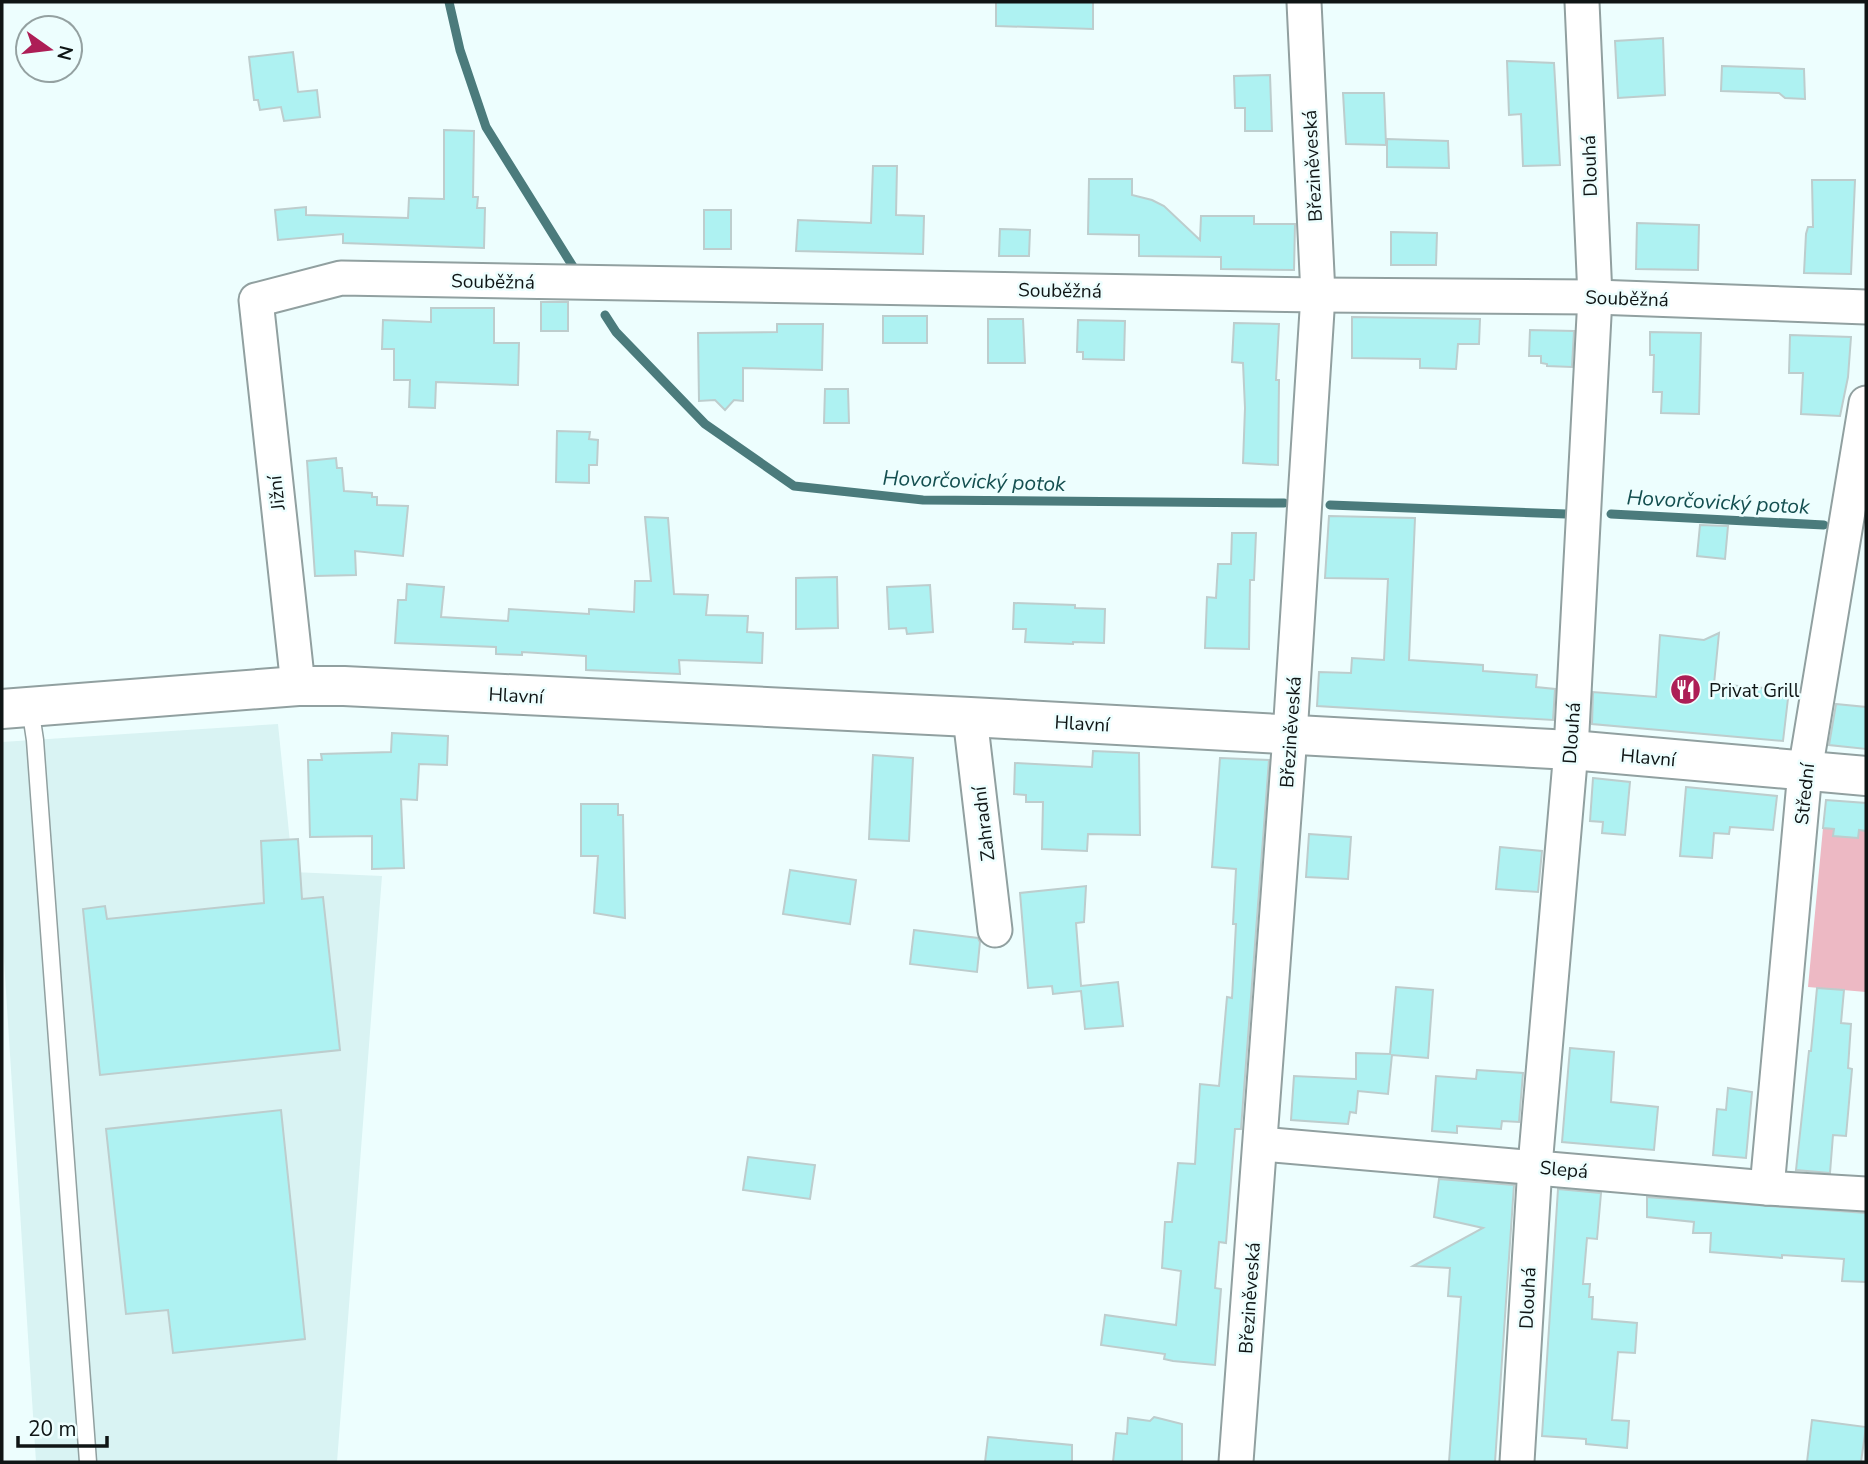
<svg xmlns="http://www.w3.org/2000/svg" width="1868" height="1464" font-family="'Nunito Sans',sans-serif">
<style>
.built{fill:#d9f3f3}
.green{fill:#edb9c4}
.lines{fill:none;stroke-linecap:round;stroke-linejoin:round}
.stream{stroke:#4b7b7c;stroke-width:9}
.building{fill:#aef2f2;stroke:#bdcdcd;stroke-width:2}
.service-casing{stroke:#91a0a0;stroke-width:19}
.minor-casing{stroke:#91a0a0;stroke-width:37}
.tertiary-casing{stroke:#91a0a0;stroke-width:42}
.service{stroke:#fff;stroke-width:16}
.minor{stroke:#fff;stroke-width:33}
.tertiary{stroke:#fff;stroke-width:38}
.labels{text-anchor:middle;stroke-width:5;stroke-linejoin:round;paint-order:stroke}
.street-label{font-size:19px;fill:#0f1515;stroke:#edfefe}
.poi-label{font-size:19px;fill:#0f1515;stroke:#edfefe;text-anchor:start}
.water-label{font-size:21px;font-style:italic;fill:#144f50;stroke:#edfefe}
</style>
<rect width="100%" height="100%" fill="#edfefe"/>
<!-- built -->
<path class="built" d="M 278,724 L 293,872 L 382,876 L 337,1462 L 36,1462 L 2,929 L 2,742 Z"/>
<!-- green -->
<path class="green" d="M 1823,828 L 1834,829 L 1833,836 L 1858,838 L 1859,830 L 1866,831 L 1866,992 L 1808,987 Z"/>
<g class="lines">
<!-- stream -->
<g class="stream">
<path d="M 449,2 L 460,50 L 486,127 L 577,273"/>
<path d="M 605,315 L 616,332 L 705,424 L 794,486 L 923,500 L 1284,503"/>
<path d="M 1330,505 L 1566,514"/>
<path d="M 1611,514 L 1824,525"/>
</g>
</g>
<!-- building -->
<g class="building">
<path d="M 996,2 L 1093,2 L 1093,29 L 996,26 Z"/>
<path d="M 1663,38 L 1665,95 L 1618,98 L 1615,41 Z"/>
<path d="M 293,52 L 298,92 L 317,90 L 320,117 L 284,121 L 281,107 L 260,110 L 258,100 L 254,100 L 249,57 Z"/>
<path d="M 1507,61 L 1554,63 L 1560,165 L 1523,166 L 1521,114 L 1509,115 Z"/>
<path d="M 1722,66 L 1804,69 L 1805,99 L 1785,98 L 1779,93 L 1721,91 Z"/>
<path d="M 1270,75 L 1272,131 L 1245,131 L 1245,108 L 1235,108 L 1234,76 Z"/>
<path d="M 1343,93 L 1384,93 L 1386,145 L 1346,144 Z"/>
<path d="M 444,130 L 474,131 L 473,197 L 478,197 L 477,208 L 485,208 L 484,248 L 343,243 L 343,234 L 278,240 L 275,210 L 306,207 L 306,215 L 408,218 L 409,198 L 444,199 Z"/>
<path d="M 1387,139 L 1448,141 L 1449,168 L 1387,167 Z"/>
<path d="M 873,166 L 897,166 L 896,215 L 924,216 L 923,254 L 796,251 L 798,220 L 871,223 Z"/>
<path d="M 1089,179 L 1132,179 L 1132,195 L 1152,200 L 1164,206 L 1200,240 L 1201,216 L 1254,216 L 1254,224 L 1295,224 L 1294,270 L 1221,269 L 1221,257 L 1139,256 L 1139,235 L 1088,234 Z"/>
<path d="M 1812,180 L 1855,180 L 1851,274 L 1804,273 L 1806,234 L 1808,227 L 1813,227 Z"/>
<rect x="704" y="210" width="27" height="39"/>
<path d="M 1637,223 L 1699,225 L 1698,270 L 1636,269 Z"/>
<path d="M 1000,229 L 1030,230 L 1029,256 L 999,256 Z"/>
<path d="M 1391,232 L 1437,233 L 1436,265 L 1391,265 Z"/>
<rect x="541" y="302" width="27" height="29"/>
<path d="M 431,308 L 494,308 L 494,343 L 519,343 L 518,385 L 436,382 L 435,408 L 409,407 L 410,380 L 394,380 L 394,349 L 382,349 L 383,320 L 431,322 Z"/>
<rect x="883" y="316" width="44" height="27"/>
<path d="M 1352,317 L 1480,319 L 1479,344 L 1458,344 L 1456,369 L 1420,368 L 1420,359 L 1352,358 Z"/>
<path d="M 988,319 L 1023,319 L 1025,363 L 988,363 Z"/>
<path d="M 1078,320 L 1125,321 L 1124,360 L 1083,359 L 1083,352 L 1077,352 Z"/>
<path d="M 1234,323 L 1279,324 L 1276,380 L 1279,380 L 1278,465 L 1243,463 L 1245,408 L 1243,363 L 1232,362 Z"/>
<path d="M 777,324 L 823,324 L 822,370 L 743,368 L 743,401 L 734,400 L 725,410 L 715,400 L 699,401 L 698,333 L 777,332 Z"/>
<path d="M 1530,330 L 1574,331 L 1572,367 L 1547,366 L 1547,364 L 1541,363 L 1541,356 L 1529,356 Z"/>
<path d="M 1650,332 L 1701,333 L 1699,414 L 1661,413 L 1662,392 L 1653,392 L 1654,355 L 1650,355 Z"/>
<path d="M 1790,335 L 1851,337 L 1848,377 L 1840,416 L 1801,414 L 1803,373 L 1789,373 Z"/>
<path d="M 825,389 L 848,389 L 849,423 L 824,423 Z"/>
<path d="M 557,431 L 590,432 L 589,439 L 598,440 L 597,465 L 589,465 L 589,483 L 556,482 Z"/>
<path d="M 336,458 L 337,468 L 342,468 L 344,491 L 372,493 L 372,497 L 377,497 L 377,505 L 408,506 L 403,556 L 355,551 L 356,575 L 315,576 L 307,461 Z"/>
<path d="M 1329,516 L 1415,518 L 1409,660 L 1483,665 L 1483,671 L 1537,675 L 1536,687 L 1555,689 L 1553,720 L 1317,706 L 1319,672 L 1351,673 L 1352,658 L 1384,660 L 1388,579 L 1325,578 Z"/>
<path d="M 645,517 L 668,518 L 674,594 L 708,595 L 706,615 L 748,616 L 747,632 L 763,633 L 762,663 L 679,660 L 680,674 L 586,670 L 586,656 L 522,652 L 522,655 L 496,654 L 496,647 L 395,643 L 398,600 L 406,600 L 407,584 L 444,587 L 441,617 L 508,621 L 509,609 L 589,614 L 589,609 L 634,612 L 635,581 L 651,581 Z"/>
<path d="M 1700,525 L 1728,526 L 1725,559 L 1697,556 Z"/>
<path d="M 1232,533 L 1256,533 L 1254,580 L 1250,580 L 1249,649 L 1205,648 L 1207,597 L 1216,598 L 1218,564 L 1231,564 Z"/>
<path d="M 837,577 L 838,628 L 796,629 L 796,578 Z"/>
<path d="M 930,585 L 933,632 L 907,634 L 906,628 L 889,629 L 887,587 Z"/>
<path d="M 1014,603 L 1075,605 L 1075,608 L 1105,609 L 1104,643 L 1073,642 L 1073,644 L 1025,642 L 1026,629 L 1013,629 Z"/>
<path d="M 1719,633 L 1714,684 L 1789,690 L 1783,741 L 1592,724 L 1593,692 L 1656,697 L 1660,635 L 1704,640 Z"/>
<path d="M 1836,704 L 1866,707 L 1866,749 L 1829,745 Z"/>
<path d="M 392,733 L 448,736 L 447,765 L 419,764 L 417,800 L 401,799 L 404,868 L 372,869 L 372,836 L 310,837 L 308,760 L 322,760 L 321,754 L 391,752 Z"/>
<path d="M 1093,751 L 1139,753 L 1140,835 L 1088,834 L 1087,851 L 1042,849 L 1043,802 L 1026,802 L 1026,795 L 1014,794 L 1015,763 L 1092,767 Z"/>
<path d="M 873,755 L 913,758 L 909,841 L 869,839 Z"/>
<path d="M 1220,758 L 1269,760 L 1241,1129 L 1235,1129 L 1226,1243 L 1219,1242 L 1215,1288 L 1221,1289 L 1215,1365 L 1173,1361 L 1164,1359 L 1165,1354 L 1101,1345 L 1105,1315 L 1176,1325 L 1181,1271 L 1162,1268 L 1165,1222 L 1172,1222 L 1178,1163 L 1195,1164 L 1200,1084 L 1219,1086 L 1227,997 L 1232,998 L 1236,924 L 1233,924 L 1236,869 L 1212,867 Z"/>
<path d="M 1593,778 L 1630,782 L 1625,835 L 1602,833 L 1603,822 L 1590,821 Z"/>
<path d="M 1686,787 L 1777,796 L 1773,830 L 1730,827 L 1729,834 L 1714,833 L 1712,858 L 1680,856 Z"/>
<path d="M 1826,800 L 1866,803 L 1866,831 L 1859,830 L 1858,838 L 1833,836 L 1834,829 L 1823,828 Z"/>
<path d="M 581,804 L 618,804 L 618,815 L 623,815 L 625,918 L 594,913 L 598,856 L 581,856 Z"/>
<path d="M 1309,834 L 1351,837 L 1348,879 L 1306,877 Z"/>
<path d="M 298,839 L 302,899 L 323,897 L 340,1050 L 100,1075 L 83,909 L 105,906 L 107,919 L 264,903 L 261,841 Z"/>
<path d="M 1500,847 L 1542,851 L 1538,892 L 1496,889 Z"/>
<path d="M 790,870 L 856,880 L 850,924 L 783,914 Z"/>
<path d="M 1086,886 L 1084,922 L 1076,923 L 1081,986 L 1118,982 L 1123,1026 L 1085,1029 L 1081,991 L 1053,994 L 1052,986 L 1028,988 L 1020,893 Z"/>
<path d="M 914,930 L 978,938 L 980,942 L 977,972 L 910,964 Z"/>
<path d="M 1396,987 L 1433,990 L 1428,1058 L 1392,1055 L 1388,1094 L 1358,1091 L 1356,1113 L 1350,1112 L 1348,1124 L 1291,1120 L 1294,1076 L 1356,1079 L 1356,1053 L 1390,1054 Z"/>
<path d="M 1817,988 L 1844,990 L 1841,1023 L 1851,1024 L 1848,1068 L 1852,1069 L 1846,1136 L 1833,1135 L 1830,1173 L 1796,1170 L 1809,1051 L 1811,1051 Z"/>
<path d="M 1570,1048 L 1614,1052 L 1611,1102 L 1658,1107 L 1654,1150 L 1562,1142 Z"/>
<path d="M 1477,1070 L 1523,1073 L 1519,1122 L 1502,1121 L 1501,1129 L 1457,1126 L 1457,1133 L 1432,1131 L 1436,1076 L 1476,1079 Z"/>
<path d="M 1728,1088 L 1752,1092 L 1746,1158 L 1713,1155 L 1717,1109 L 1726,1110 Z"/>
<path d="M 281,1110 L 305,1339 L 173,1353 L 168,1310 L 126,1314 L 106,1129 Z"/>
<path d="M 748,1157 L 815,1165 L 810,1199 L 743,1190 Z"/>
<path d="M 1439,1179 L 1514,1185 L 1495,1462 L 1449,1462 L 1461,1297 L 1448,1296 L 1450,1268 L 1413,1266 L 1483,1228 L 1434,1217 Z"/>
<path d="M 1558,1189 L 1601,1193 L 1597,1239 L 1587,1238 L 1583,1284 L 1590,1284 L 1589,1297 L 1593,1297 L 1592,1319 L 1637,1323 L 1635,1353 L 1618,1352 L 1612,1420 L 1629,1421 L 1627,1448 L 1586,1444 L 1586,1439 L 1542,1436 Z"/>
<path d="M 1647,1197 L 1866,1213 L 1866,1282 L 1842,1281 L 1844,1259 L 1782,1255 L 1782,1258 L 1710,1252 L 1711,1233 L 1693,1233 L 1694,1222 L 1647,1217 Z"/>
<path d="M 1154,1417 L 1182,1424 L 1182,1462 L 1113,1462 L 1116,1433 L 1127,1434 L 1128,1418 L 1150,1421 Z"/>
<path d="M 1812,1420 L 1866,1427 L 1861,1462 L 1807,1462 Z"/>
<path d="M 988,1437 L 1072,1445 L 1072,1462 L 985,1462 Z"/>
</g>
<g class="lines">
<defs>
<path id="service" d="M 30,707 L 35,740 L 88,1462"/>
<g id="minor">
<path d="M 298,686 L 256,300 L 341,278 L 1318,295 L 1595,297 L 1866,307"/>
<path d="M 970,717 L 995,930"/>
<path d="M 1261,1144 L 1767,1188 L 1866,1194"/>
<path d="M 1767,1188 L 1805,771 L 1866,403"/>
<path d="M 1236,1462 L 1290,735 L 1318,295 L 1304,2"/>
<path d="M 1517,1462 L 1535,1166 L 1571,750 L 1595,297 L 1582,2"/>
</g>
<path id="tertiary" d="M 2,709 L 298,686 L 344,686 L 970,717 L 1571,750 L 1866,776"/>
</defs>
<!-- service casing -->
<use href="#service" class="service-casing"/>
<!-- minor casing -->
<use href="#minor" class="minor-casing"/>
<!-- tertiary casing -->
<use href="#tertiary" class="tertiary-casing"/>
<!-- service -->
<use href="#service" class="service"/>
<!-- minor -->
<use href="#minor" class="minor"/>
<!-- tertiary -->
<use href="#tertiary" class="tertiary"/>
</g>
<!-- icons -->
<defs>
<symbol id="restaurant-disc" viewBox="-11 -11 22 22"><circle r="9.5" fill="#ad1e56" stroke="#edfefe"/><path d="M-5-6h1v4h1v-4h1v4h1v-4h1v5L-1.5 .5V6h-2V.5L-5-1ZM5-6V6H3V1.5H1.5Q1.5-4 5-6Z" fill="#fff"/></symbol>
</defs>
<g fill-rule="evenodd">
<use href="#restaurant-disc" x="1668" y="672" width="35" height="35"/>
</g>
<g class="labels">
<!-- street labels -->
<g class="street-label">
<text transform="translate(1312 166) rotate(-93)" y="7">Březiněveská</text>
<text transform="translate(1589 166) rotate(-92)" y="7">Dlouhá</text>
<text transform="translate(493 281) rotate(1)" y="7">Souběžná</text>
<text transform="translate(1060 290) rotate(1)" y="7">Souběžná</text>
<text transform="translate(1627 298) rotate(2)" y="7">Souběžná</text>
<text transform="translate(276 493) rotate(-96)" y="7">Jižní</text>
<text transform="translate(516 695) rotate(3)" y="7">Hlavní</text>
<text transform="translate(1082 723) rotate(3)" y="7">Hlavní</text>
<text transform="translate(1290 732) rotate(-86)" y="7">Březiněveská</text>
<text transform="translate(1571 733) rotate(-86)" y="7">Dlouhá</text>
<text transform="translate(1648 757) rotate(5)" y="7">Hlavní</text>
<text transform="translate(1804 794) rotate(-84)" y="7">Střední</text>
<text transform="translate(983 824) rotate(-97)" y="7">Zahradní</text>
<text transform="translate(1564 1169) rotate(5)" y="7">Slepá</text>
<text transform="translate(1249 1298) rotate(-86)" y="7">Březiněveská</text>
<text transform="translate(1527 1298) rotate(-87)" y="7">Dlouhá</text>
</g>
<!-- poi labels -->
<g class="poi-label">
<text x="1709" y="697">Privat Grill</text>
</g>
<!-- water labels -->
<g class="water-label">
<text transform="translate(974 481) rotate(2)" y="7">Hovorčovický potok</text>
<text transform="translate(1718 502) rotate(3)" y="7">Hovorčovický potok</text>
</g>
</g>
<!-- border -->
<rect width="1868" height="1464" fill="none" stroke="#0f1515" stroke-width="7"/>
<!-- north arrow -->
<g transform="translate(49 49) rotate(104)"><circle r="33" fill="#edfefe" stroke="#94a1a1" stroke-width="2"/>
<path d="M0-5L12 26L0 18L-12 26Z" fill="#ad1e56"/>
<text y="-10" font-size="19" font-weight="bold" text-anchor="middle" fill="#0f1515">N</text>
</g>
<!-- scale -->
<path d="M18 1436v10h89v-10" fill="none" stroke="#0f1515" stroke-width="3.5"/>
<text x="28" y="1436" font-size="21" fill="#0f1515" stroke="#edfefe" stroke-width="5" paint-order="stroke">20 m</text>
</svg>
